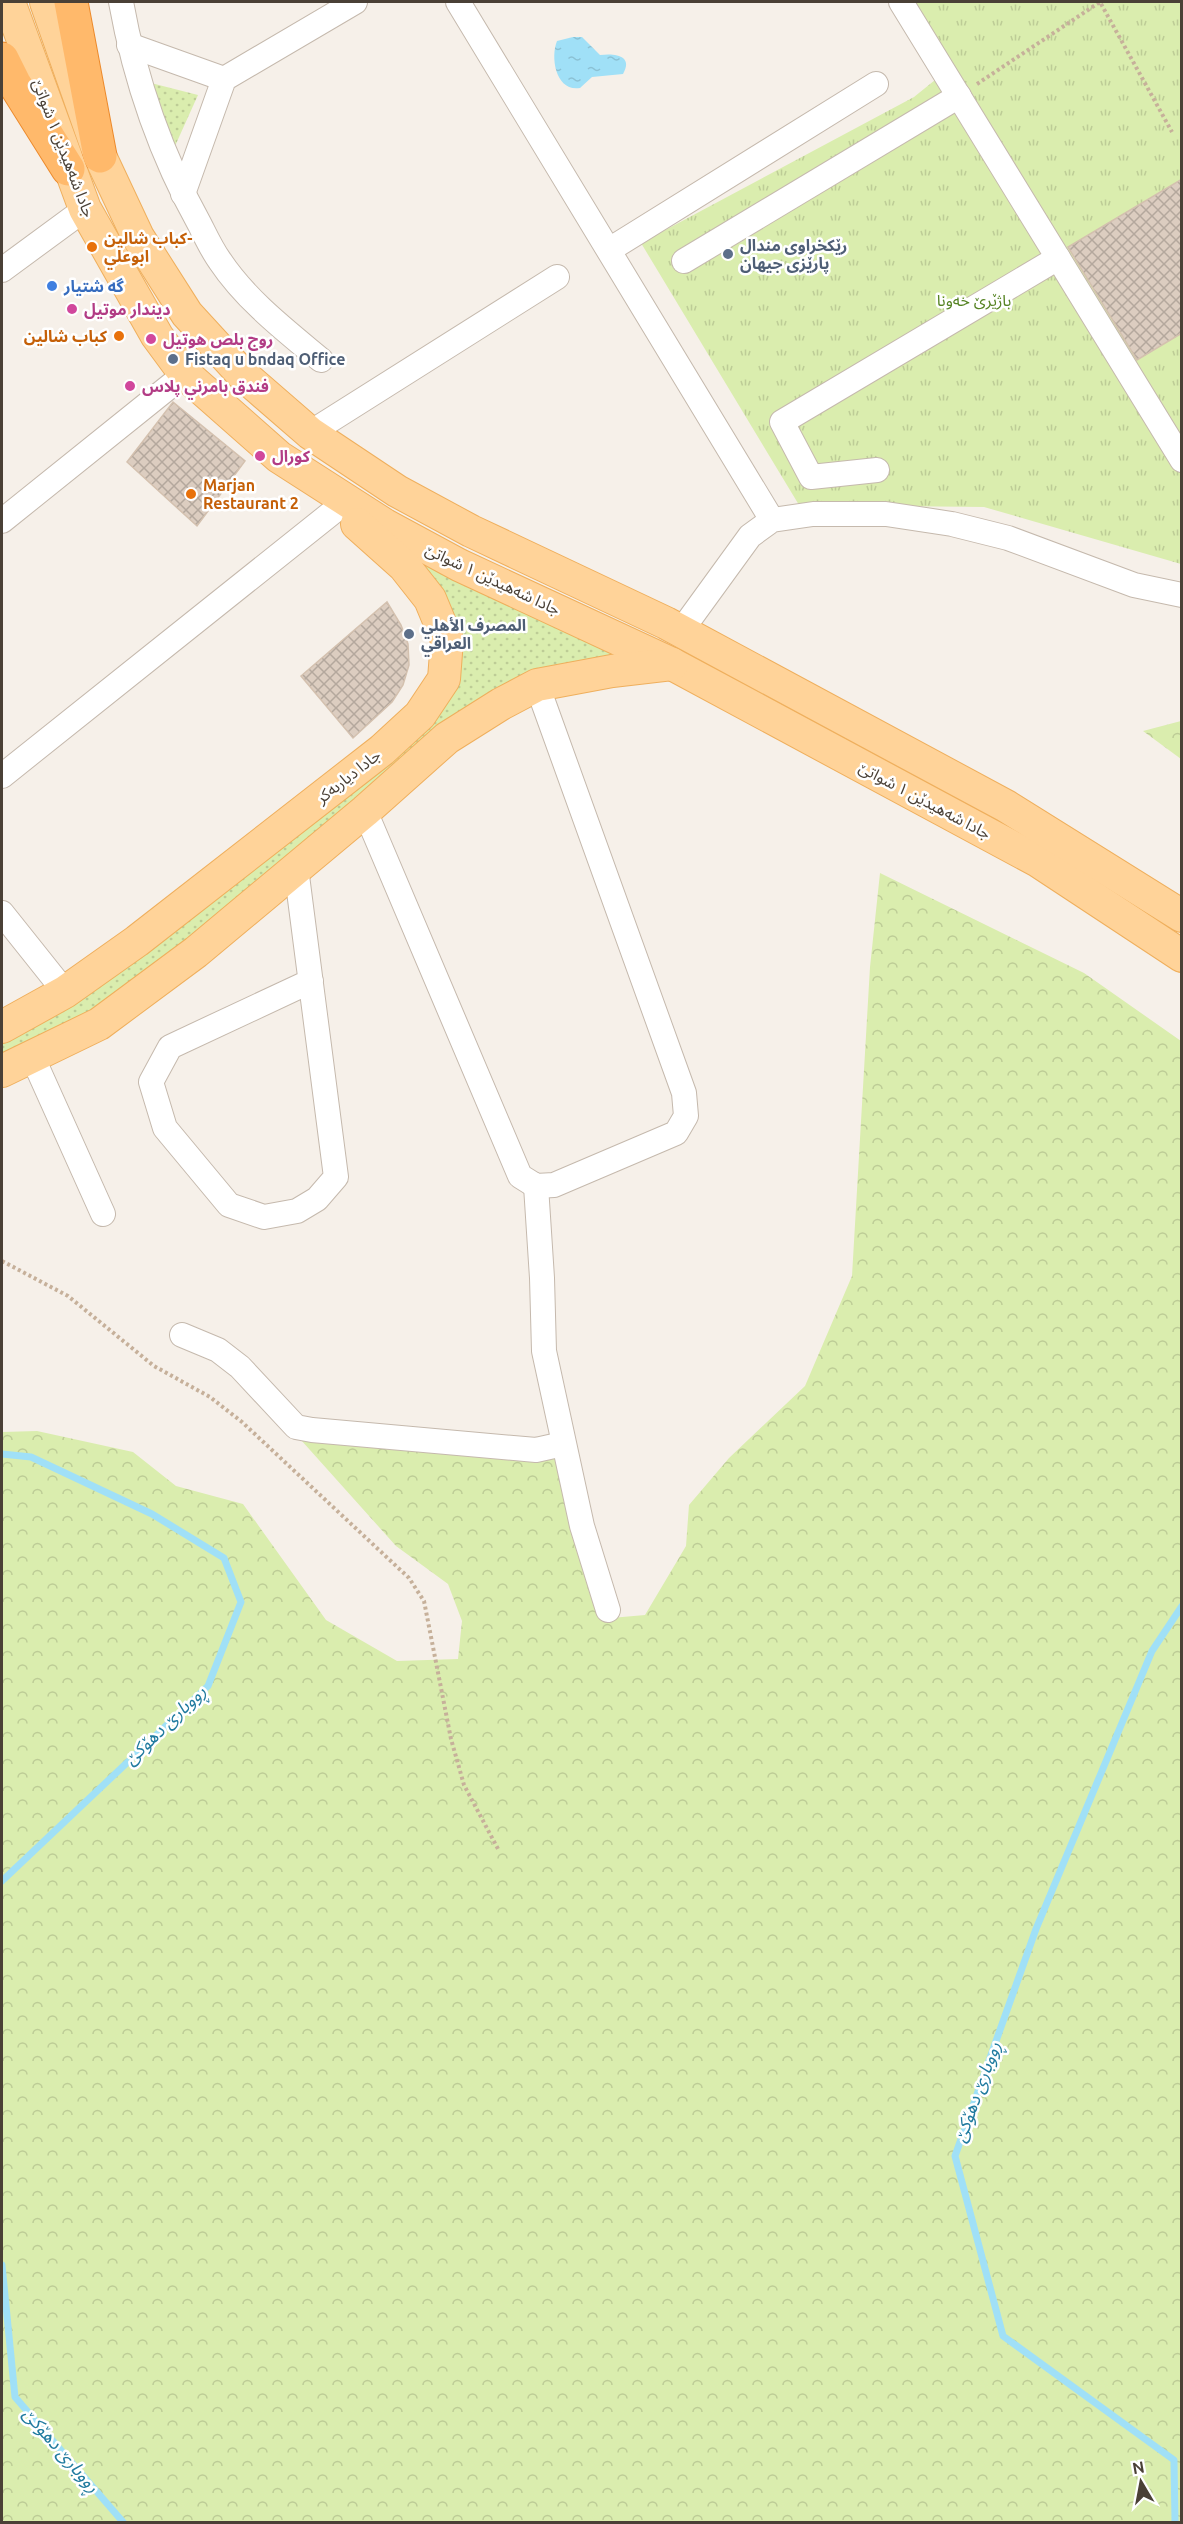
<svg xmlns="http://www.w3.org/2000/svg" width="1183" height="2524" font-family="Ubuntu,'Noto Sans Arabic',sans-serif">
<style>
.grass{fill:url(#grass-dots)}
.forest{fill:url(#forest-crowns)}
.park{fill:url(#park-tufts)}
.water{fill:url(#water-ripples)}
.lines{fill:none;stroke-linecap:round;stroke-linejoin:round}
.stream{stroke:#a0e0f7;stroke-width:7}
.building{fill:url(#building-cross-hatch);stroke:#d4c1af;stroke-width:1.5}
.minor-casing{stroke:#c5b9ad;stroke-width:26}
.major-casing{stroke:#efaf5d;stroke-width:34}
.highway-casing{stroke:#ec8a2c;stroke-width:35}
.path{stroke:#c6b09a;stroke-width:4;stroke-dasharray:3 3;stroke-linecap:butt}
.minor{stroke:#fff;stroke-width:24}
.major{stroke:#ffd399;stroke-width:32}
.highway{stroke:#ffb96b;stroke-width:33}
.food-dot{fill:#e8710a;stroke:#fff;stroke-width:2}
.service-dot{fill:#5c6f8a;stroke:#fff;stroke-width:2}
.shop-dot{fill:#3f7fe0;stroke:#fff;stroke-width:2}
.hotel-dot{fill:#d1479c;stroke:#fff;stroke-width:2}
.labels{text-anchor:middle;stroke-width:5;stroke-linejoin:round;paint-order:stroke}
.street-label{font-size:16px;fill:#4a4036;stroke:#fff}
.food-label{font-size:16px;font-weight:bold;fill:#c56008;stroke:#fff;text-anchor:start}
.service-label{font-size:16px;font-weight:bold;fill:#4e5e75;stroke:#fff;text-anchor:start}
.shop-label{font-size:16px;font-weight:bold;fill:#366cbe;stroke:#fff;text-anchor:start}
.park-label{font-size:16px;fill:#558323;stroke:#fff}
.hotel-label{font-size:16px;font-weight:bold;fill:#b23c85;stroke:#fff;text-anchor:start}
.water-label{font-size:18px;font-style:italic;fill:#207b9f;stroke:#fff}
</style>
<defs>
<pattern id="grass-dots" width="8" height="8" patternUnits="userSpaceOnUse" patternTransform="scale(1.5)"><rect width="8" height="8" fill="#daedae"/><path d="M2 2h.1M6 6h.1" fill="none" stroke="#bdcc96" stroke-width="1.8" stroke-linecap="round"/></pattern>
<pattern id="forest-crowns" width="20" height="18" patternUnits="userSpaceOnUse" patternTransform="scale(1.5)"><rect width="20" height="18" fill="#daedae"/><path d="M2 6a3 3 0 1 1 6 0M12 15a3 3 0 1 1 6 0" fill="none" stroke="#bdcc96"/></pattern>
<pattern id="park-tufts" width="24" height="20" patternUnits="userSpaceOnUse" patternTransform="scale(1.5)"><rect width="24" height="20" fill="#daedae"/><path d="M3 7l-1-3M5 7V3M7 7l1-3M15 17l-1-3M17 17v-4M19 17l1-3" fill="none" stroke="#bdcc96"/></pattern>
<pattern id="water-ripples" width="26" height="14" patternUnits="userSpaceOnUse" patternTransform="scale(1.5)"><rect width="26" height="14" fill="#a0e0f7"/><path d="M2 4q2-2 4 0t4 0M15 11q2-2 4 0t4 0" fill="none" stroke="#8bc1d4"/></pattern>
<pattern id="building-cross-hatch" width="8" height="8" patternUnits="userSpaceOnUse" patternTransform="scale(1.5)"><rect width="8" height="8" fill="#dccdc0"/><path d="M0 0l8 8M0 8l8-8" fill="none" stroke="#b4a89d"/></pattern>
</defs>
<rect width="100%" height="100%" fill="#f6f0e9"/>
<!-- grass -->
<g class="grass">
<path d="M 151,83 L 198,95 L 175,146 Z"/>
<path d="M 365,532 L 672,664 L 538,685 L 196,952 L 2,1071 L 2,1027 L 420,715 L 447,640 Z"/>
</g>
<!-- forest -->
<g class="forest">
<path d="M 1181,721 L 1181,759 L 1143,731 Z"/>
<path d="M 880,873 L 1084,973 L 1181,1041 L 1181,2522 L 2,2522 L 2,1432 L 37,1431 L 133,1452 L 176,1486 L 243,1504 L 326,1620 L 397,1661 L 458,1659 L 462,1621 L 448,1584 L 396,1546 L 301,1440 L 558,1459 L 611,1618 L 645,1615 L 686,1546 L 689,1505 L 729,1458 L 805,1386 L 852,1276 L 870,967 Z"/>
</g>
<!-- park -->
<path class="park" d="M 901,2 L 1181,2 L 1181,564 L 984,507 L 799,505 L 641,243 L 914,97 L 935,80 Z"/>
<!-- water -->
<path class="water" d="M 573,37 L 582,37 L 600,55 C 614,53 634,55 623,74 L 592,77 L 580,88 C 556,92 550,58 557,41 Z"/>
<g class="lines">
<!-- stream -->
<g class="stream">
<path d="M 2,1454 L 31,1457 L 152,1514 L 224,1558 L 241,1602 L 208,1686 L 2,1881"/>
<path d="M 2,2265 L 15,2397 L 123,2522"/>
<path d="M 1175,2522 L 1174,2460 L 1003,2336 L 955,2156 L 1036,1929 L 1152,1651 L 1182,1606"/>
</g>
</g>
<!-- building -->
<g class="building">
<path d="M 1182,179 L 1182,333 L 1137,360 L 1068,247 Z"/>
<path d="M 173,402 L 245,461 L 197,526 L 127,462 Z"/>
<path d="M 387,602 L 401,625 L 408,644 L 409,665 L 403,685 L 392,702 L 353,738 L 301,676 Z"/>
</g>
<g class="lines">
<defs>
<g id="minor">
<path d="M 121,2 C 135,80 161,155 200,225 C 206,237 212,250 220,261 C 246,300 285,330 321,360"/>
<path d="M 458,2 L 772,520"/>
<path d="M 901,2 L 1182,460"/>
<path d="M 129,45 L 224,79"/>
<path d="M 183,194 L 224,79 L 355,2"/>
<path d="M 609,250 L 876,84"/>
<path d="M 684,261 L 959,96"/>
<path d="M 2,270 L 85,209"/>
<path d="M 310,433 L 557,277"/>
<path d="M 877,470 L 811,477 L 782,422 L 1058,258"/>
<path d="M 2,521 L 185,374"/>
<path d="M 681,631 L 750,536 L 772,520 L 813,514 L 886,514 L 952,524 L 1008,538 L 1134,585 L 1182,595"/>
<path d="M 2,776 L 339,507"/>
<path d="M 365,811 L 520,1176 L 536,1186 L 554,1185 L 676,1133 L 686,1116 L 684,1093 L 537,685"/>
<path d="M 296,868 L 336,1177 L 317,1199 L 297,1211 L 264,1217 L 229,1205 L 165,1128 L 151,1082 L 170,1047 L 311,981"/>
<path d="M 2,913 L 65,992"/>
<path d="M 32,1056 L 103,1214"/>
<path d="M 536,1186 L 542,1278 L 544,1351 L 582,1526 L 608,1610"/>
<path d="M 182,1335 L 218,1350 L 240,1367 L 296,1427 L 312,1430 L 536,1450 L 563,1444"/>
</g>
<g id="major">
<path d="M 9,2 L 85,209 L 157,336 L 185,374 L 279,457 L 385,525 L 459,565 L 672,664 L 1038,861 L 1182,956"/>
<path d="M 46,2 L 100,156 L 138,237 L 187,314 L 242,374 L 310,433 L 397,491 L 471,531 L 666,623 L 1006,806 L 1182,916"/>
<path d="M 2,1027 L 65,992 L 137,941 L 382,750 L 420,715 L 444,679 L 447,640 L 430,599 L 404,566 L 357,524"/>
<path d="M 2,1071 L 99,1024 L 196,952 L 365,811 L 447,738 L 501,704 L 537,685 L 612,671 L 672,664"/>
</g>
<g id="highway">
<path d="M 71,2 L 100,156"/>
<path d="M 2,59 L 14,83 L 68,169"/>
</g>
</defs>
<!-- minor casing -->
<use href="#minor" class="minor-casing"/>
<!-- major casing -->
<use href="#major" class="major-casing"/>
<!-- highway casing -->
<use href="#highway" class="highway-casing"/>
<!-- path -->
<g class="path">
<path d="M 977,84 L 1100,2 L 1172,132"/>
<path d="M 2,1261 L 68,1296 L 154,1366 L 210,1397 L 242,1422 L 409,1578 L 424,1601 L 451,1739 L 464,1785 L 498,1849"/>
</g>
<!-- minor -->
<use href="#minor" class="minor"/>
<!-- major -->
<use href="#major" class="major"/>
<!-- highway -->
<use href="#highway" class="highway"/>
</g>
<!-- markers -->
<g class="food-dot">
<circle cx="92" cy="247" r="6"/>
<circle cx="119" cy="336" r="6"/>
<circle cx="191" cy="494" r="6"/>
</g>
<g class="service-dot">
<circle cx="728" cy="254" r="6"/>
<circle cx="173" cy="359" r="6"/>
<circle cx="409" cy="634" r="6"/>
</g>
<circle class="shop-dot" cx="52" cy="286" r="6"/>
<g class="hotel-dot">
<circle cx="72" cy="309" r="6"/>
<circle cx="151" cy="339" r="6"/>
<circle cx="130" cy="386" r="6"/>
<circle cx="260" cy="456" r="6"/>
</g>
<g class="labels">
<!-- street labels -->
<g class="street-label">
<text transform="translate(64 148) rotate(69)" y="6">جادا شەهیدێن ١ شواتێ</text>
<text transform="translate(493 579) rotate(25)" y="6">جادا شەهیدێن ١ شواتێ</text>
<text transform="translate(348 776) rotate(-38)" y="6">جادا دیاربه‌كر</text>
<text transform="translate(925 800) rotate(28)" y="6">جادا شەهیدێن ١ شواتێ</text>
</g>
<!-- food labels -->
<g class="food-label">
<text x="104" y="244">كباب شالين-<tspan x="104" dy="18">ابوعلي</tspan></text>
<text x="107" y="342" text-anchor="end">كباب شالين</text>
<text x="203" y="491">Marjan<tspan x="203" dy="18">Restaurant 2</tspan></text>
</g>
<!-- service labels -->
<g class="service-label">
<text x="740" y="251">رێکخراوی مندال<tspan x="740" dy="18">پارێزی جیهان</tspan></text>
<text x="185" y="365">Fistaq u bndaq Office</text>
<text x="421" y="631">المصرف الأهلي<tspan x="421" dy="18">العراقي</tspan></text>
</g>
<!-- shop labels -->
<g class="shop-label">
<text x="64" y="292">گه شتيار</text>
</g>
<!-- park labels -->
<g class="park-label">
<text x="974" y="306">باژێرێ خه‌ونا</text>
</g>
<!-- hotel labels -->
<g class="hotel-label">
<text x="84" y="315">ديندار موتيل</text>
<text x="163" y="345">روج بلص هوتيل</text>
<text x="142" y="392">فندق بامرني پلاس</text>
<text x="272" y="462">كورال</text>
</g>
<!-- water labels -->
<g class="water-label">
<text transform="translate(165 1725) rotate(-44)" y="6">ڕووبارێ دهۆكێ</text>
<text transform="translate(977 2092) rotate(-70)" y="6">ڕووبارێ دهۆكێ</text>
<text transform="translate(61 2450) rotate(49)" y="6">ڕووبارێ دهۆكێ</text>
</g>
</g>
<!-- border -->
<rect width="1183" height="2524" fill="none" stroke="#4a4036" stroke-width="6"/>
<!-- north arrow -->
<g transform="translate(1141 2482) rotate(350)" stroke="#ffffff" stroke-width="4.5" paint-order="stroke">
<path d="M0-4.5L10 22L0 15L-10 22Z" fill="#4a4036"/>
<text y="-9" font-size="16" font-weight="bold" text-anchor="middle" fill="#4a4036">N</text>
</g>
</svg>
